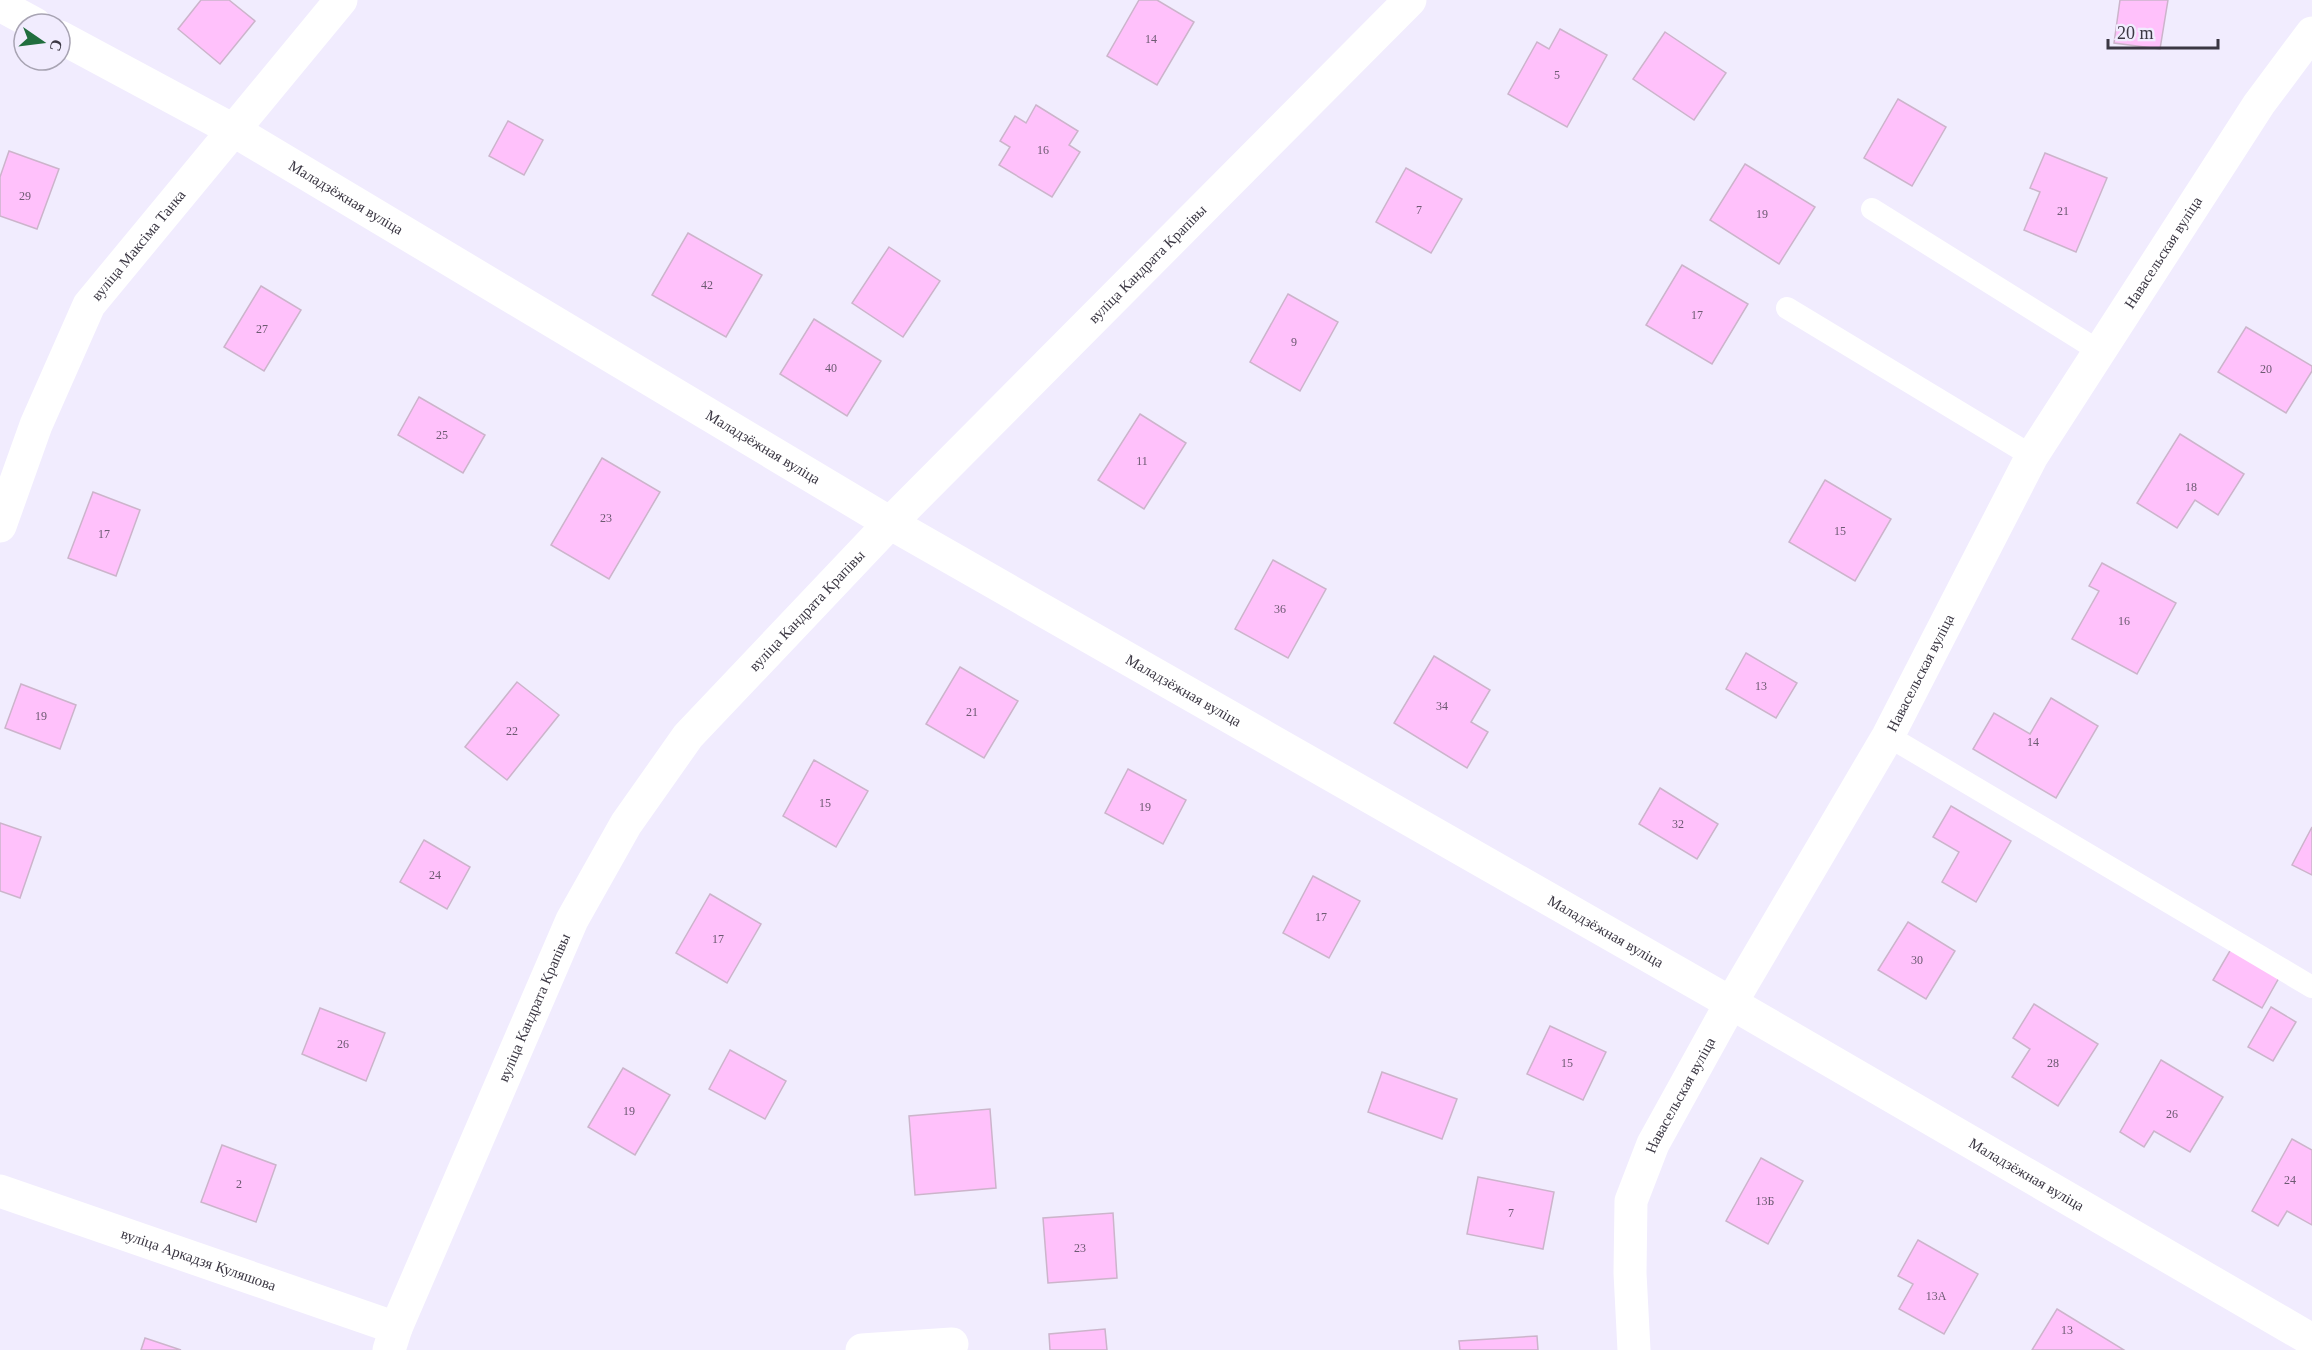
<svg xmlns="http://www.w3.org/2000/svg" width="2312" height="1350" font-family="Georgia,serif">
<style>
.building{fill:#ffc1fb;stroke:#ccb4cb;stroke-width:1.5}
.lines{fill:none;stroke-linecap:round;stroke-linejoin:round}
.lane{stroke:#fff;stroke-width:22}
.street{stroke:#fff;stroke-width:33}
.labels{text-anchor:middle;stroke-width:5;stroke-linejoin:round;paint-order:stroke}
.number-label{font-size:12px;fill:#6c5a71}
.street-label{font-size:15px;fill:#3b3743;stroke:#f1ecfe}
</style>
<rect width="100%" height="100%" fill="#f1ecfe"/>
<!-- building -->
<g class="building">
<path d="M 201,0 L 229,0 L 255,21 L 220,64 L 178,29 Z"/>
<path d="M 1139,0 L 1157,0 L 1194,22 L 1157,85 L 1107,56 Z"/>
<path d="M 2120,0 L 2168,0 L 2160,49 L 2114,43 Z"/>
<path d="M 1560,29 L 1607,55 L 1567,127 L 1508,94 L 1537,42 L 1549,49 Z"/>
<path d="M 1665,32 L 1726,73 L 1694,120 L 1633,79 Z"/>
<path d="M 1898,99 L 1946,127 L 1912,186 L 1864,158 Z"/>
<path d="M 1036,105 L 1078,131 L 1069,145 L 1080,152 L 1052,197 L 999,165 L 1010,147 L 1000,141 L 1015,116 L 1026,123 Z"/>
<path d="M 508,121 L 543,140 L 524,175 L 489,156 Z"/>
<path d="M 9,151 L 59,169 L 37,229 L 0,216 L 0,177 Z"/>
<path d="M 2045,153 L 2107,178 L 2076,252 L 2024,230 L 2040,192 L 2030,188 Z"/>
<path d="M 1745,164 L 1815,207 L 1779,264 L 1710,220 Z"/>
<path d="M 1406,168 L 1462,199 L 1431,253 L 1376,222 Z"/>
<path d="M 688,233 L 762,275 L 726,337 L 652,295 Z"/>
<path d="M 889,247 L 940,281 L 903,337 L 852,303 Z"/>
<path d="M 1682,265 L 1748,304 L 1712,364 L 1646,325 Z"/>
<path d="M 261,286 L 301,310 L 264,371 L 224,347 Z"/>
<path d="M 1288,294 L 1338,322 L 1300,391 L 1250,362 Z"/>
<path d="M 814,319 L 881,361 L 847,416 L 780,374 Z"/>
<path d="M 2246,327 L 2312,366 L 2312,371 L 2286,413 L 2218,372 Z"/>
<path d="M 419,397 L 485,435 L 463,473 L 398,435 Z"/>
<path d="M 1140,414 L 1186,443 L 1144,509 L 1098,480 Z"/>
<path d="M 2180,434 L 2244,474 L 2218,515 L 2195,500 L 2177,528 L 2137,503 Z"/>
<path d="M 602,458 L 660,492 L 609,579 L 551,545 Z"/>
<path d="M 1825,480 L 1891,519 L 1855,581 L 1789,542 Z"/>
<path d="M 93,492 L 140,510 L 116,576 L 68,558 Z"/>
<path d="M 1273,560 L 1326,589 L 1288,658 L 1235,629 Z"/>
<path d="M 2102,563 L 2176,603 L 2137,674 L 2072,639 L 2099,591 L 2089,586 Z"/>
<path d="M 1746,653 L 1797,683 L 1776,718 L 1726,689 Z"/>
<path d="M 1434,656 L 1490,690 L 1471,722 L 1488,732 L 1467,768 L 1394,723 Z"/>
<path d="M 960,667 L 1018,701 L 984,758 L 926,724 Z"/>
<path d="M 517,682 L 559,715 L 507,780 L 465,747 Z"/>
<path d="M 21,684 L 76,705 L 60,749 L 5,728 Z"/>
<path d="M 2051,698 L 2098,726 L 2056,798 L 1973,749 L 1994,713 L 2030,734 Z"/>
<path d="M 814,760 L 868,791 L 836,847 L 783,816 Z"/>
<path d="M 1128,769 L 1186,800 L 1163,844 L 1105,813 Z"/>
<path d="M 1660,788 L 1718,824 L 1697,859 L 1639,824 Z"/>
<path d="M 1951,806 L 2011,841 L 1976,902 L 1942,882 L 1959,852 L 1933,837 Z"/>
<path d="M 0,823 L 41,837 L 20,898 L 0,891 Z"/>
<path d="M 2312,827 L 2312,875 L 2292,865 Z"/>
<path d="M 424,840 L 470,867 L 447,909 L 400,882 Z"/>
<path d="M 1313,876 L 1360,901 L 1329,958 L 1283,933 Z"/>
<path d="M 710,894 L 761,924 L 727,983 L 676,953 Z"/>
<path d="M 1908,922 L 1955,951 L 1926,999 L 1878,970 Z"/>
<path d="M 2231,949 L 2280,976 L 2262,1008 L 2213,980 Z"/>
<path d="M 2034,1004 L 2098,1044 L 2058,1106 L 2012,1077 L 2030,1049 L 2013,1038 Z"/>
<path d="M 2271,1007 L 2296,1022 L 2273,1061 L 2248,1047 Z"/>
<path d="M 320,1008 L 385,1033 L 366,1081 L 302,1054 Z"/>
<path d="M 1550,1026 L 1606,1052 L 1583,1100 L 1527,1074 Z"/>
<path d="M 730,1050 L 786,1081 L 765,1119 L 709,1089 Z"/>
<path d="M 2161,1060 L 2223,1097 L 2190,1152 L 2154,1131 L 2144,1147 L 2120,1132 Z"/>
<path d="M 623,1068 L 670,1095 L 635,1155 L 588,1127 Z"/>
<path d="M 1382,1072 L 1457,1099 L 1442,1139 L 1368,1112 Z"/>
<path d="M 990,1109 L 996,1188 L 915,1195 L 909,1116 Z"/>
<path d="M 2292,1139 L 2312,1150 L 2312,1225 L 2287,1211 L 2278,1226 L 2252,1211 Z"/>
<path d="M 222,1145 L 276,1165 L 256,1222 L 201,1202 Z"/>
<path d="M 1761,1158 L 1803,1181 L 1768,1244 L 1726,1221 Z"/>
<path d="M 1478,1177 L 1554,1192 L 1543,1249 L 1467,1234 Z"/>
<path d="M 1113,1213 L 1117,1278 L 1048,1283 L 1043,1218 Z"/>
<path d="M 1918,1240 L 1978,1274 L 1944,1334 L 1899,1309 L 1913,1284 L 1898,1276 Z"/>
<path d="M 2057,1309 L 2124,1350 L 2032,1350 Z"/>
<path d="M 1105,1329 L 1107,1350 L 1050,1350 L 1049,1334 Z"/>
<path d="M 1537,1336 L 1538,1350 L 1460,1350 L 1459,1341 Z"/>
<path d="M 145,1338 L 181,1350 L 141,1350 Z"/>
</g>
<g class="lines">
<!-- lane -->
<g class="lane">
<path d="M 1872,209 L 2099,351"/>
<path d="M 1787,308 L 2032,456"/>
<path d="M 1888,736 L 2312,987"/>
</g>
<!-- street -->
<g class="street">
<path d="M 0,5 L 35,24"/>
<path id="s1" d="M 60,37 L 233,130 L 890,523 L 1731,1003 L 2312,1340"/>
<path id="s2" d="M 0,526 L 36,425 L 89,305 L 341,0"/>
<path id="s3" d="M 0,1191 L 396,1328"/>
<path id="s4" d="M 389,1350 L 396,1328 L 572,920 L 626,824 L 688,736 L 890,523 L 1410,0"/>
<path d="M 862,1350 L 952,1344"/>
<path id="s5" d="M 1634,1350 L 1630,1273 L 1631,1201 L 1653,1144 L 1731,1003 L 1888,736 L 2032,456 L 2259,104 L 2312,33"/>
</g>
</g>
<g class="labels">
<!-- number labels -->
<g class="number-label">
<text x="1151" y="43">14</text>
<text x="1557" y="79">5</text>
<text x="1043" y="154">16</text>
<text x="25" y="200">29</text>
<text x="1419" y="214">7</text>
<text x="2063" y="215">21</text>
<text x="1762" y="218">19</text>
<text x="707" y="289">42</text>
<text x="1697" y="319">17</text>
<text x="262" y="333">27</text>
<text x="1294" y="346">9</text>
<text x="831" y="372">40</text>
<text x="2266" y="373">20</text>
<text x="442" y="439">25</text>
<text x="1142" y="465">11</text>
<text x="2191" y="491">18</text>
<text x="606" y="522">23</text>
<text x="1840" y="535">15</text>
<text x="104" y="538">17</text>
<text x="1280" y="613">36</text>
<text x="2124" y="625">16</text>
<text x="1761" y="690">13</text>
<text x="1442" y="710">34</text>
<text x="972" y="716">21</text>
<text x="41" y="720">19</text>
<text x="512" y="735">22</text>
<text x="2033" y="746">14</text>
<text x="825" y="807">15</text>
<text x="1145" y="811">19</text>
<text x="1678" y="828">32</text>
<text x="435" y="879">24</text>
<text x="1321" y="921">17</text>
<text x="718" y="943">17</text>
<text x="1917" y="964">30</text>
<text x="343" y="1048">26</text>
<text x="1567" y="1067">15</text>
<text x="2053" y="1067">28</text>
<text x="629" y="1115">19</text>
<text x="2172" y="1118">26</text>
<text x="2290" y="1184">24</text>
<text x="239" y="1188">2</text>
<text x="1765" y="1205">13Б</text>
<text x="1511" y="1217">7</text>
<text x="1080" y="1252">23</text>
<text x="1936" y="1300">13А</text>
<text x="2067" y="1334">13</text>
</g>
<!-- street labels -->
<g class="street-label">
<text dy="5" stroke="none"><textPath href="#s1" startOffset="328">Маладзёжная вуліца</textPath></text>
<text dy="5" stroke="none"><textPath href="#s2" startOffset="316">вуліца Максіма Танка</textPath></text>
<text dy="5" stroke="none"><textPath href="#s5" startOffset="1238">Навасельская вуліца</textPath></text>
<text dy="5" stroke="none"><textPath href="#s4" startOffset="1344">вуліца Кандрата Крапівы</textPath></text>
<text dy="5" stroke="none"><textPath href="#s1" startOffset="814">Маладзёжная вуліца</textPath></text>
<text dy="5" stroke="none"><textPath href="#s4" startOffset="858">вуліца Кандрата Крапівы</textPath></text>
<text dy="5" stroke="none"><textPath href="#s5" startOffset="752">Навасельская вуліца</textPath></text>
<text dy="5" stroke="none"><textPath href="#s1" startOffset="1300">Маладзёжная вуліца</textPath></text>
<text dy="5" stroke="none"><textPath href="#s1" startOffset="1786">Маладзёжная вуліца</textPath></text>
<text dy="5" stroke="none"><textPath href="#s4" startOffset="372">вуліца Кандрата Крапівы</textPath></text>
<text dy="5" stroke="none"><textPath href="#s5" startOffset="266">Навасельская вуліца</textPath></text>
<text dy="5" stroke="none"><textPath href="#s1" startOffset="2272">Маладзёжная вуліца</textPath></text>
<text dy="5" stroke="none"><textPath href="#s3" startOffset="210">вуліца Аркадзя Куляшова</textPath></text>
</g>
</g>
<!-- north arrow -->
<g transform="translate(42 42) rotate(104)"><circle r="28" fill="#f1ecfe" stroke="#a8a4b3" stroke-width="1.5"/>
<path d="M0-4.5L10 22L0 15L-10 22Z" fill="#216e3e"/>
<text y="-9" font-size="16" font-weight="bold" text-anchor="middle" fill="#3b3743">С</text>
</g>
<!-- scale -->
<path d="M2108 39v9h110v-9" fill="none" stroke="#3b3743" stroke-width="3"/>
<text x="2117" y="39" font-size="18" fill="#3b3743" stroke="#f1ecfe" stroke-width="4.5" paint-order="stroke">20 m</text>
</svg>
